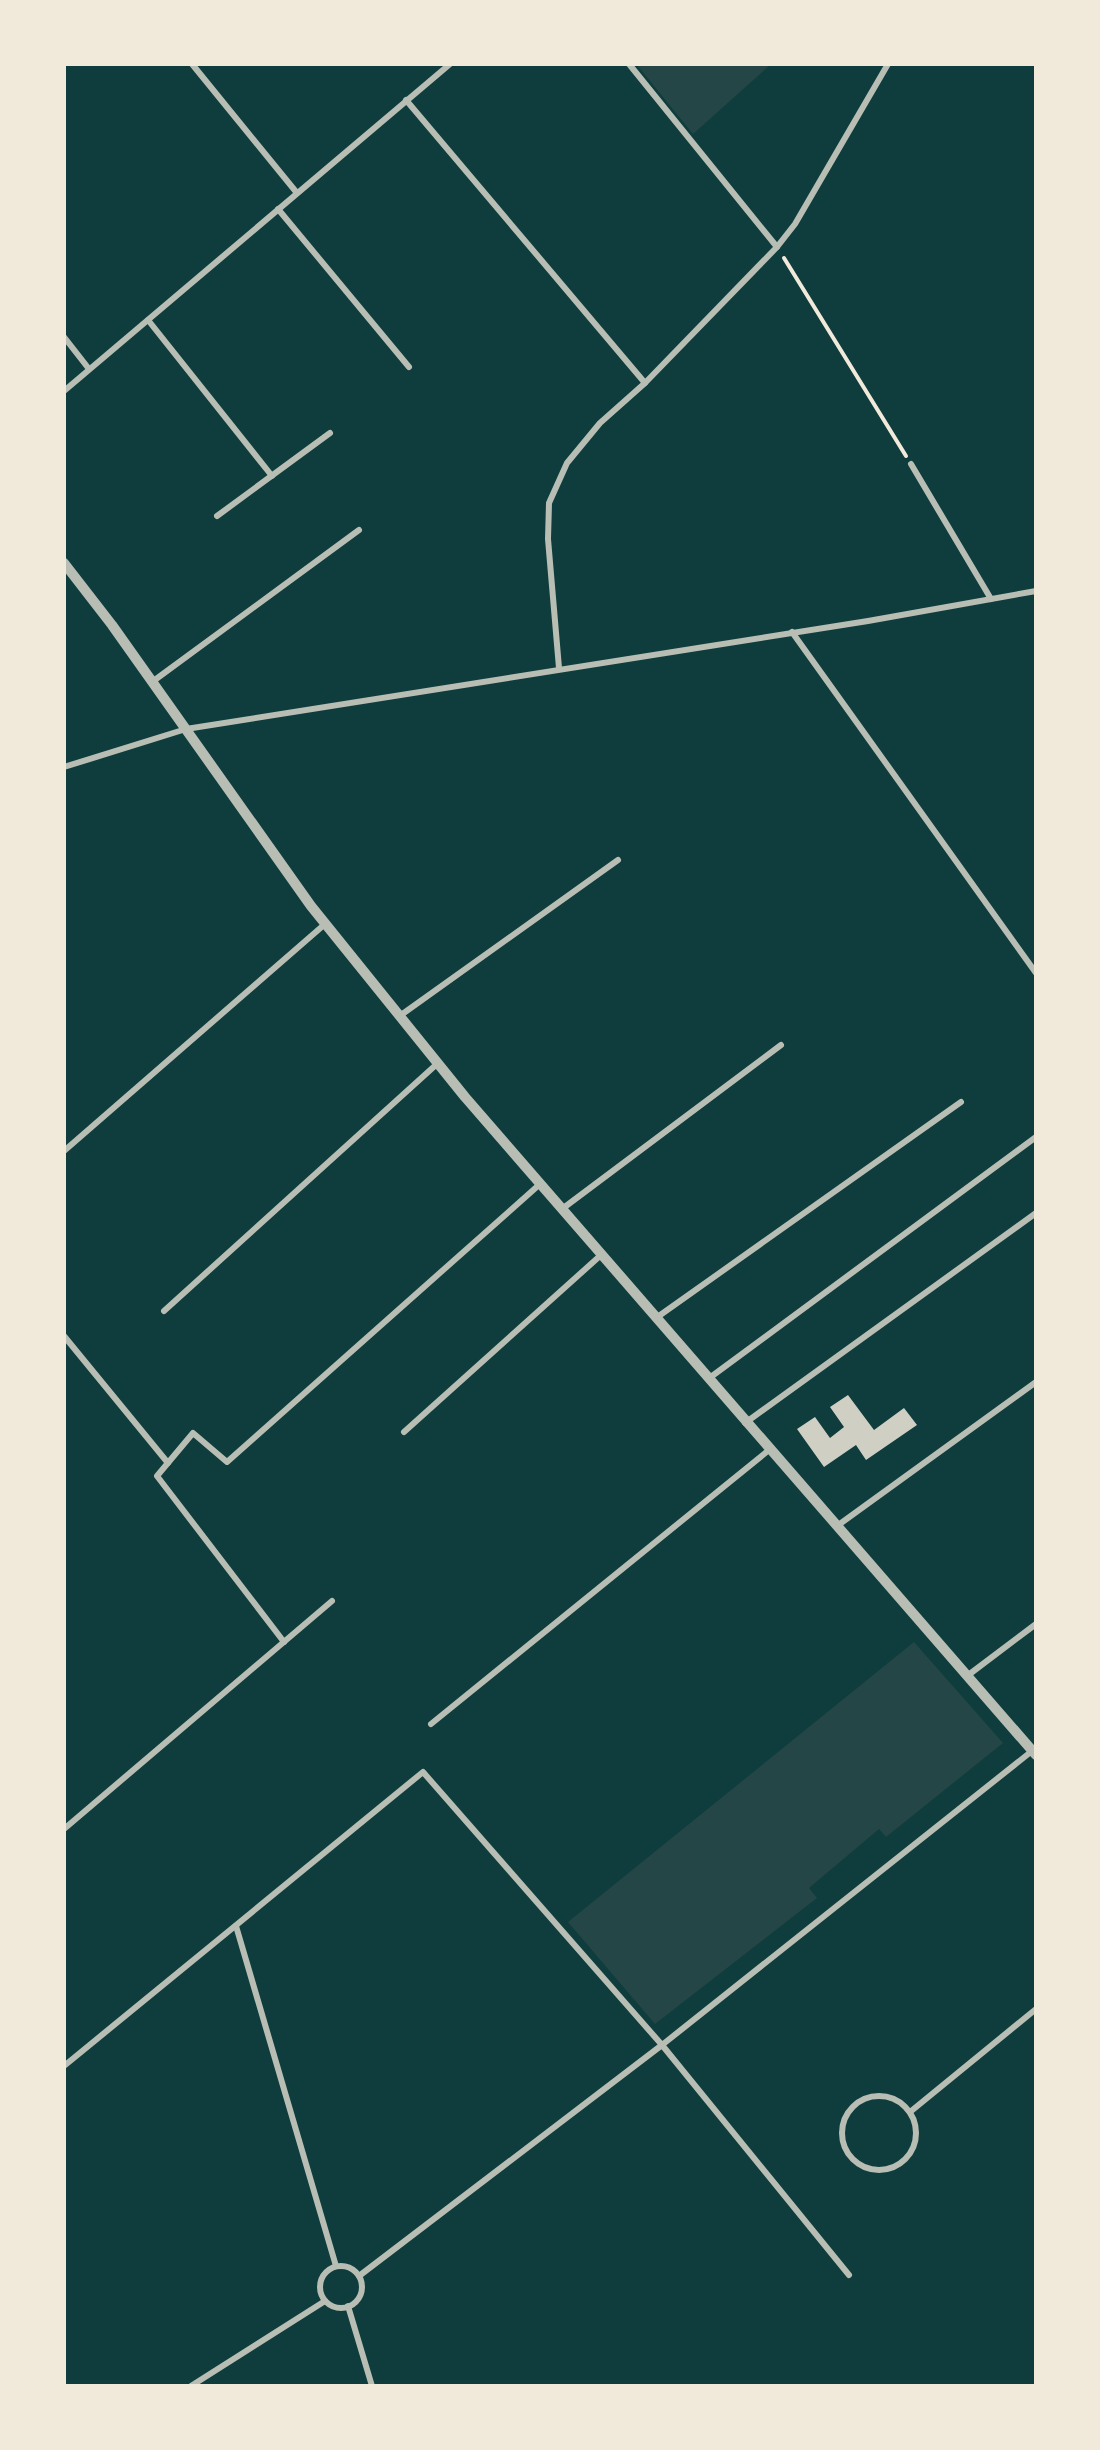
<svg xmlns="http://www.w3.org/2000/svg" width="1100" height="2450" font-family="'IBM Plex Sans',sans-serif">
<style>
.green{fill:#244646}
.building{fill:#cfcfc3}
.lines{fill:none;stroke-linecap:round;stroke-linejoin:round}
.path{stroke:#f1e9da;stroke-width:4}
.minor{stroke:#b8beb3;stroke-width:6}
.tertiary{stroke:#b8beb3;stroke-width:10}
</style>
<rect width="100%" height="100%" fill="#0f3d3e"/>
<!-- green -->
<g class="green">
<path d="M 637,65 L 770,65 L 693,134 Z"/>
<path d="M 914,1642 L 1003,1743 L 886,1837 L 879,1829 L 809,1888 L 817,1898 L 655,2024 L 568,1922 Z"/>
</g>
<!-- building -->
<path class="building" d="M 848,1395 L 874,1430 L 904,1408 L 917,1425 L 866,1460 L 856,1445 L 824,1467 L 797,1429 L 815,1417 L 830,1438 L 844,1427 L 830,1407 Z"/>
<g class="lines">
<!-- path -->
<path class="path" d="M 784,258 L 906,456"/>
<!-- minor -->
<g class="minor">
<path d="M 192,64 L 297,193"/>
<path d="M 629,64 L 777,247"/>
<path d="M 406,100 L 645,383"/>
<path d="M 278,209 L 409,367"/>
<path d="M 148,320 L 272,476"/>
<path d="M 64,337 L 89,369"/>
<path d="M 64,391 L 450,64"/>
<path d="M 911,464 L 991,599"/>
<path d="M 217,516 L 330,433"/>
<path d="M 792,632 L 1036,973"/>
<path d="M 559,668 L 548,539 L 549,503 L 567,463 L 600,423 L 645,383 L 777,247 L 795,224 L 888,64"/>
<path d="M 152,682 L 359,530"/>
<path d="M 64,767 L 186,729 L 868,621 L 1036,591"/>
<path d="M 401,1015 L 618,860"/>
<path d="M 64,1151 L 325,924"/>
<path d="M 562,1209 L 781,1045"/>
<path d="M 164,1311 L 438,1063"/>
<path d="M 656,1318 L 961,1102"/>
<path d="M 64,1336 L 168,1463"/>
<path d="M 708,1379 L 1036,1137"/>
<path d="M 745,1423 L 1036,1213"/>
<path d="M 404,1432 L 601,1255"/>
<path d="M 837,1526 L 1036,1382"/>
<path d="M 284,1642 L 157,1476 L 193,1433 L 227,1462 L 540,1184"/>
<path d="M 967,1676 L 1036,1624"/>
<path d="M 431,1724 L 769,1450"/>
<path d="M 64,1829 L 332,1601"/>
<path d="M 236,1926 L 336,2266"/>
<path d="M 64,2066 L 423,1772 L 662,2045 L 1032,1751"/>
<circle cx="879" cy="2133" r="37"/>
<path d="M 910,2112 L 1036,2009"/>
<circle cx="341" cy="2287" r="21"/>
<path d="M 359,2276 L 662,2045 L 849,2275"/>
<path d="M 348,2306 L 372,2386"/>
<path d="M 191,2386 L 325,2301"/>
</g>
<!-- tertiary -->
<path class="tertiary" d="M 64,563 L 112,625 L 311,906 L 465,1097 L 1036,1755"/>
</g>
<!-- border -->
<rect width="1100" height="2450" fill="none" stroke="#f1e9da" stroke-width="132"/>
</svg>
